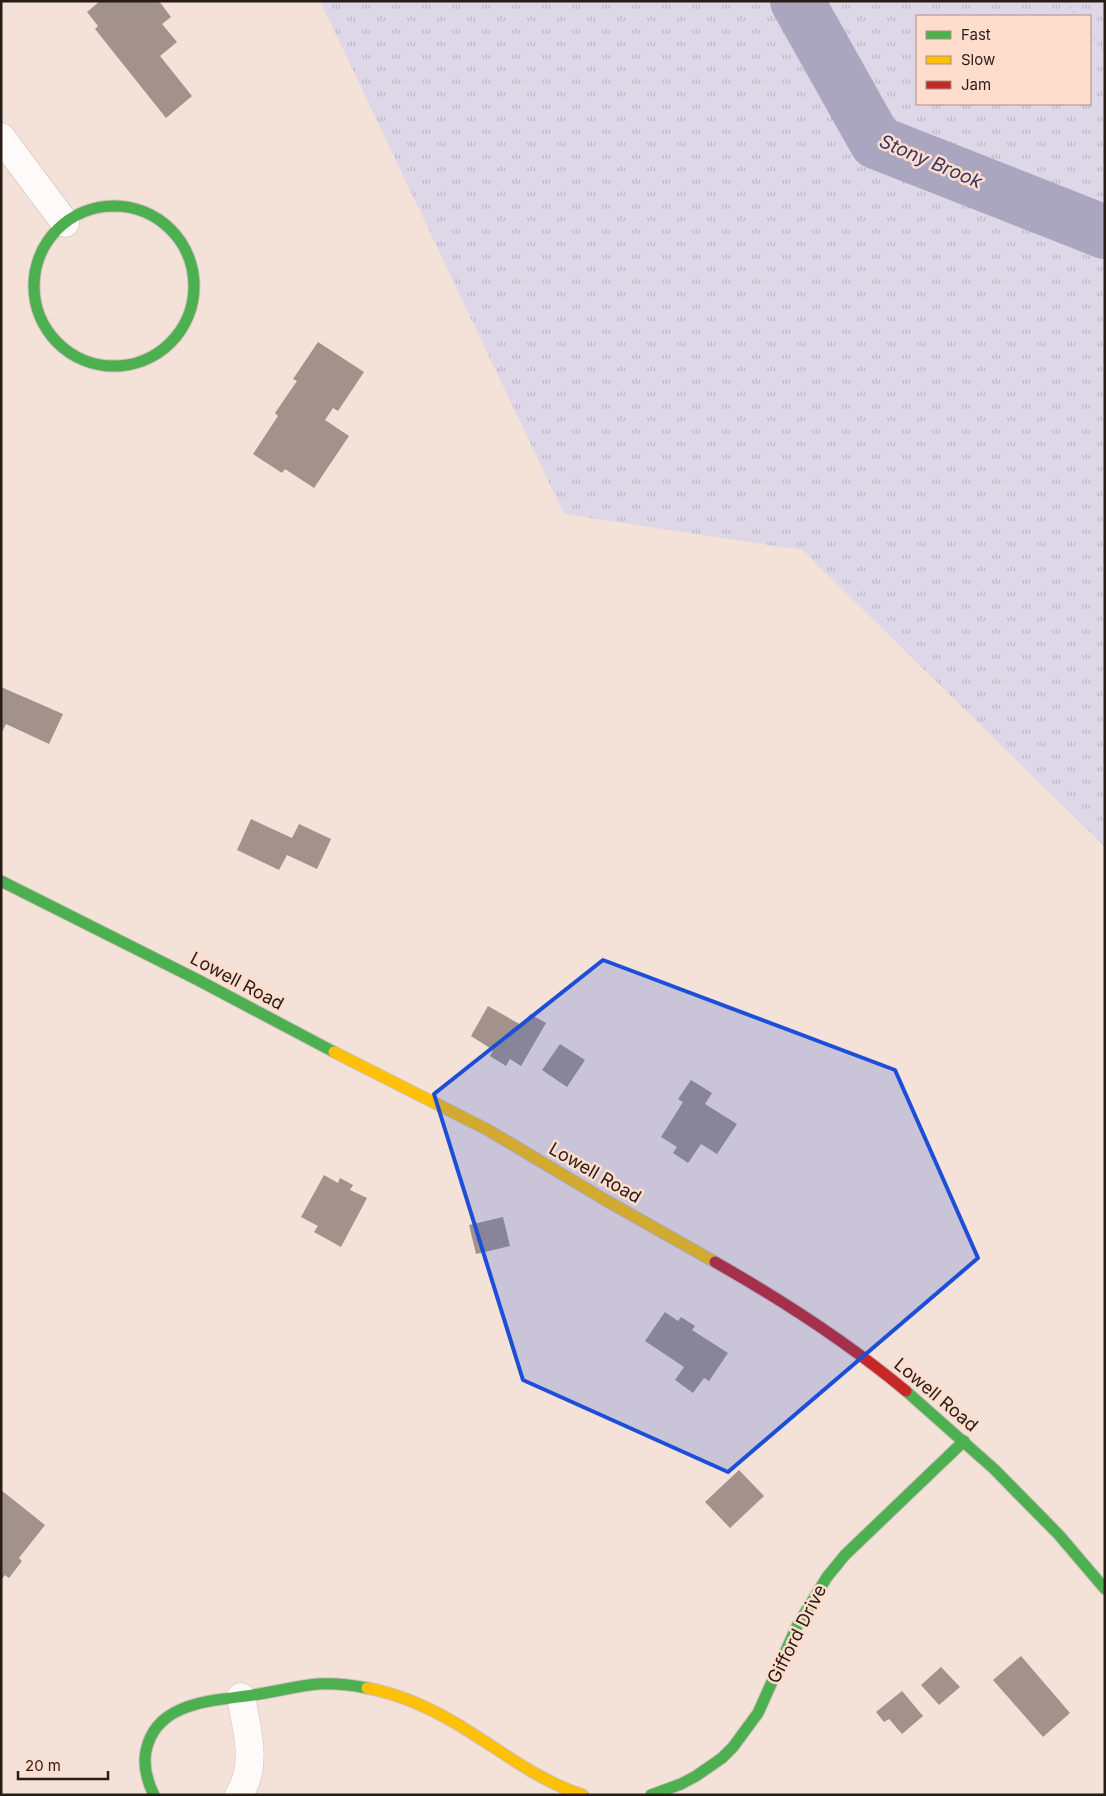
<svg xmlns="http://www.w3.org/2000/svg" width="1106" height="1796" font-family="Inter,sans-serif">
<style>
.park{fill:url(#park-tufts);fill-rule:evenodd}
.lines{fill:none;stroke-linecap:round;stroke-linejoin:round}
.river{stroke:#aaa6c0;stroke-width:54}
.building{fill:#a3928b}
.street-casing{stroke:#cfc0b9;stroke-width:29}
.fast-casing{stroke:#cfc0b9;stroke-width:13}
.slow-casing{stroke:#cfc0b9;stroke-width:13}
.jam-casing{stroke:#cfc0b9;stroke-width:13}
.path{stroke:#d5cfcd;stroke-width:3;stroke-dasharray:2.5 4;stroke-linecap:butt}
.street{stroke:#fdfaf9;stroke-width:28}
.fast{stroke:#4caf50;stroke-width:11}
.slow{stroke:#ffc107;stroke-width:11}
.jam{stroke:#c62828;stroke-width:11}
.marked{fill:#1d4ed8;fill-opacity:0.2;stroke:#1d4ed8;stroke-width:4;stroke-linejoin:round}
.labels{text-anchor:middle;stroke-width:5;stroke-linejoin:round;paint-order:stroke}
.street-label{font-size:18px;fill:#281c16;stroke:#ffddcd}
.water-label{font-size:19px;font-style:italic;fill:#353468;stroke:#ffddcd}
</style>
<defs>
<pattern id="park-tufts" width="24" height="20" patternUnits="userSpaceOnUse" patternTransform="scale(1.25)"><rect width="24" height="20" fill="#ddd7e7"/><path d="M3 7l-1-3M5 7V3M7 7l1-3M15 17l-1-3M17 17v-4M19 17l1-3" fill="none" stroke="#beb8c5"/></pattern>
</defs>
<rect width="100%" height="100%" fill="#f4e1d8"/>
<!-- park -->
<path class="park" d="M 320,1 L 1105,1 L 1105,847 L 802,550 L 564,514 ZM 917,16 L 1090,16 L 1090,104 L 917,104 Z"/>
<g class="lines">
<!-- river -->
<path class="river" d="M 797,1 L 876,142 L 1105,232"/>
</g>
<!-- building -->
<g class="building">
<path d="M 100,1 L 159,1 L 171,17 L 162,24 L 177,42 L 160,56 L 192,96 L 166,118 L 95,29 L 98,26 L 87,12 Z"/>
<path d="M 318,342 L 364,372 L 338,411 L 333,408 L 325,420 L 349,436 L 314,488 L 285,469 L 282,473 L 253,454 L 278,416 L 275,413 L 297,381 L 293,379 Z"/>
<path d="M 1,687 L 63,714 L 49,744 L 6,724 L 1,734 Z"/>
<path d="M 251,819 L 292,838 L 299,824 L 331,839 L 317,869 L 287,855 L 279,870 L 237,850 Z"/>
<path d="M 488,1006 L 523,1026 L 530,1014 L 546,1023 L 521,1066 L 510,1059 L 506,1066 L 490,1056 L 493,1050 L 471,1036 Z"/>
<path d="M 560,1044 L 585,1060 L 567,1087 L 542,1070 Z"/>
<path d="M 691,1080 L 712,1093 L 705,1104 L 737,1124 L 717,1154 L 701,1144 L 688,1163 L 673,1153 L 677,1147 L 661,1137 L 683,1102 L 678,1099 Z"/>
<path d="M 324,1175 L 338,1183 L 340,1178 L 353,1185 L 350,1190 L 367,1198 L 341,1247 L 314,1232 L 318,1226 L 301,1217 Z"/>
<path d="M 503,1217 L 510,1246 L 476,1254 L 469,1225 Z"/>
<path d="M 665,1312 L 678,1321 L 681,1317 L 695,1326 L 692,1330 L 728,1353 L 709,1381 L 704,1378 L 693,1393 L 675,1380 L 684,1367 L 645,1341 Z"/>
<path d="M 739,1470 L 764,1496 L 730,1528 L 705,1502 Z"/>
<path d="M 1,1490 L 45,1525 L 19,1558 L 22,1561 L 9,1578 L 5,1575 L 1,1580 Z"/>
<path d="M 1021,1656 L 1070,1713 L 1043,1737 L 993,1680 Z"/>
<path d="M 941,1667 L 960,1687 L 939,1705 L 921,1685 Z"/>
<path d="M 902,1691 L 923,1716 L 902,1734 L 889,1719 L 884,1722 L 876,1712 Z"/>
</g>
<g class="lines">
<defs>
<g id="street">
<path d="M 1,137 L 65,223"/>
<path d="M 239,1795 C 258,1765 247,1730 241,1697"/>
</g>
<g id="fast">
<circle cx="114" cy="286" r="80"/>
<path d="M 1,881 L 198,980 L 334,1052"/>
<path d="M 906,1391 L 994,1469 L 1059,1535 L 1105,1589"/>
<path d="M 154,1795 C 147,1781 143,1766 146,1751 C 156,1701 213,1701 253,1695 C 275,1692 296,1686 318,1684 C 334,1683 351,1685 367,1688"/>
<path d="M 651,1795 L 681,1784 L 696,1776 L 722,1758 L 733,1747 L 758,1713 L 797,1626 L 827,1577 L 845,1555 L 964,1441"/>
</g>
<g id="slow">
<path d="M 334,1052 L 488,1130 L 607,1201 L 715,1262"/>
<path d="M 367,1688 C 405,1695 441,1713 473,1734 C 508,1756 542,1782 583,1795"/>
</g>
<path id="jam" d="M 715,1262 C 782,1300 847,1342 906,1391"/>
</defs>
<!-- street casing -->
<use href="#street" class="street-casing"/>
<!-- fast casing -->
<use href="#fast" class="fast-casing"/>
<!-- slow casing -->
<use href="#slow" class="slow-casing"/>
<!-- jam casing -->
<use href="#jam" class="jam-casing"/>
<!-- path -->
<g class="path">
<path d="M 1066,1 L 1077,16"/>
<path d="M 1090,33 L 1105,54"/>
</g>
<!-- street -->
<use href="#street" class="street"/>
<!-- fast -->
<use href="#fast" class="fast"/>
<!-- slow -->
<use href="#slow" class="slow"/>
<!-- jam -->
<use href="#jam" class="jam"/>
</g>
<!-- marked area -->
<path class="marked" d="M 603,960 L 895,1070 L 978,1258 L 728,1472 L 523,1380 L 434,1094 Z"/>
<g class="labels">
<!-- street labels -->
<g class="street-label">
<text transform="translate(237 981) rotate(28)" y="6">Lowell Road</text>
<text transform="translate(595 1173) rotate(30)" y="6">Lowell Road</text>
<text transform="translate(936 1395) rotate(40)" y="6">Lowell Road</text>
<text transform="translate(797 1634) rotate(-63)" y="6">Gifford Drive</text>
</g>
<!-- water labels -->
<g class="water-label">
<text transform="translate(931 161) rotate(23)" y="7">Stony Brook</text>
</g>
</g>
<!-- border -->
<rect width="1106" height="1796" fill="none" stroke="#281c16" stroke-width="5"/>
<!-- legend -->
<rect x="916" y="15" width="175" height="90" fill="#ffddcd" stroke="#a99084"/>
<rect x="926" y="31" width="25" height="8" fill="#4caf50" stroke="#a99084"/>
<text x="961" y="40" font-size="15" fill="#281c16">Fast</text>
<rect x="926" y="56" width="25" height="8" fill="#ffc107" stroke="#a99084"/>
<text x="961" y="65" font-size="15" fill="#281c16">Slow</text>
<rect x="926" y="81" width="25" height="8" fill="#c62828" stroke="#a99084"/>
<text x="961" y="90" font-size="15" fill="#281c16">Jam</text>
<!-- scale -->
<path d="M18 1771v8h90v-8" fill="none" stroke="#281c16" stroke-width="2.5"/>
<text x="25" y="1771" font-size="15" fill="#281c16" stroke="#ffddcd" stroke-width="4" paint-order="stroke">20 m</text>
</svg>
